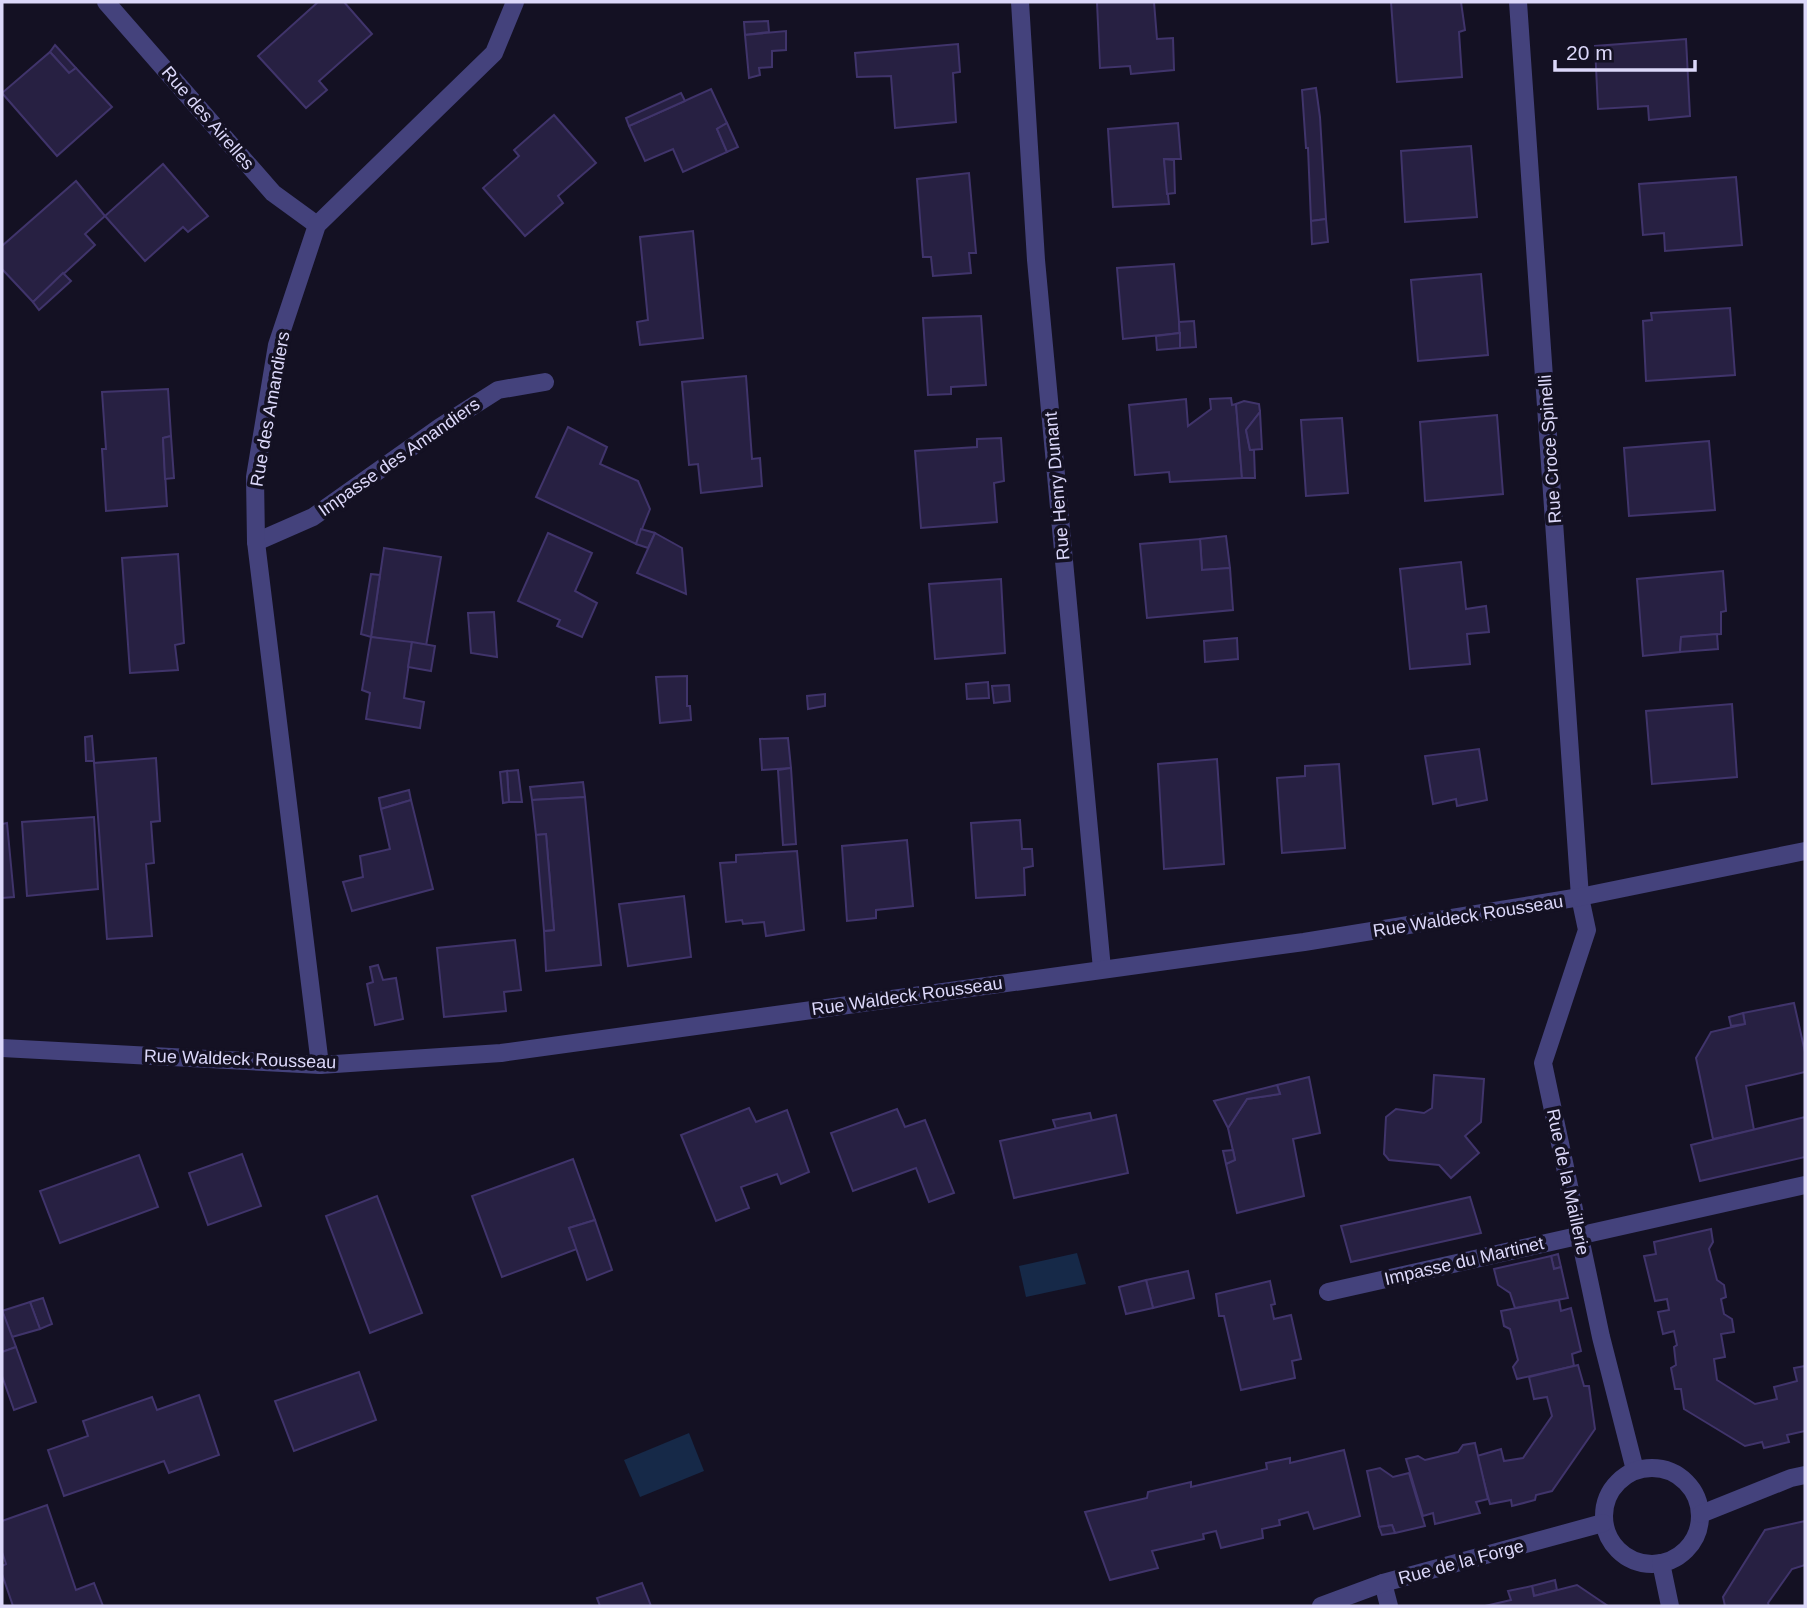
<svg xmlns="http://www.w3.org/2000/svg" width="1807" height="1608" font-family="Helvetica,sans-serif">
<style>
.water{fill:#162948}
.building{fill:#272042;stroke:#40346b;stroke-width:2}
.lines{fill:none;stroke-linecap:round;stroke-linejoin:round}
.minor{stroke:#44427c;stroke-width:18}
.labels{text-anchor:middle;stroke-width:7;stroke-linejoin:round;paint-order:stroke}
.street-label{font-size:18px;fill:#dcd8fa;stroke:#141123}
</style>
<rect width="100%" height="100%" fill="#141123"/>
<!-- water -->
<g class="water">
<path d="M 1077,1253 L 1086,1284 L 1026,1297 L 1019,1266 Z"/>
<path d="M 689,1433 L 704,1471 L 640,1497 L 624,1460 Z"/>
</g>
<!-- building -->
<g class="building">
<path d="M 318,2 L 344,2 L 372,34 L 319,81 L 327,90 L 306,108 L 258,56 Z"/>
<path d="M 1097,2 L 1154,2 L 1157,39 L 1173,38 L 1174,70 L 1131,74 L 1130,66 L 1100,68 Z"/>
<path d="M 1391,2 L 1461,2 L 1465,30 L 1459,32 L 1462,77 L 1397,82 Z"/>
<path d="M 768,21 L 769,32 L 745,35 L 744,22 Z"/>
<path d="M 786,31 L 786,50 L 772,51 L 772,67 L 759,68 L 760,75 L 749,78 L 745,35 Z"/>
<path d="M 1686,39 L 1690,116 L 1649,120 L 1648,106 L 1598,109 L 1595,46 Z"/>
<path d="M 958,44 L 960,72 L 953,73 L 956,122 L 895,128 L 891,76 L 857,77 L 855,53 Z"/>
<path d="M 55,45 L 76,68 L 69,73 L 50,52 Z"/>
<path d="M 50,52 L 69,73 L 76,68 L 112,107 L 57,156 L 2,93 Z"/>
<path d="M 1316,88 L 1320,117 L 1326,219 L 1311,221 L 1308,148 L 1306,148 L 1302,90 Z"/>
<path d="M 711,89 L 727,123 L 717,129 L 727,152 L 683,172 L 673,149 L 645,161 L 629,126 Z"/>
<path d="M 681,93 L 685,101 L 629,126 L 626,118 Z"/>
<path d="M 554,115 L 596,163 L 558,196 L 563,203 L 525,236 L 483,188 L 519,156 L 514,150 Z"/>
<path d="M 727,123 L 738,147 L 727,152 L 717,129 Z"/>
<path d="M 1178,123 L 1181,159 L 1164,159 L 1169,204 L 1113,207 L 1108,129 Z"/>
<path d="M 1471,146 L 1477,217 L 1405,222 L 1401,151 Z"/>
<path d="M 1164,159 L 1174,160 L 1175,193 L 1167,194 Z"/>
<path d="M 163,164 L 208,216 L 188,232 L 183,227 L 145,261 L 105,216 Z"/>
<path d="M 969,173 L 976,253 L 969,253 L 971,273 L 933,276 L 931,257 L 923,257 L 917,179 Z"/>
<path d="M 1736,177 L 1742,245 L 1665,251 L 1664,233 L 1643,235 L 1639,184 Z"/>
<path d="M 76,181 L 105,216 L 85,234 L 95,245 L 33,302 L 2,269 L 2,246 Z"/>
<path d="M 1326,219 L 1328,242 L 1312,244 L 1311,221 Z"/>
<path d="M 693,231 L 703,338 L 640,345 L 637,322 L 648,320 L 640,237 Z"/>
<path d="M 1174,264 L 1180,333 L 1123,339 L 1117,268 Z"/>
<path d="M 63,273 L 71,281 L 39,310 L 33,302 Z"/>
<path d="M 1481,274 L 1488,355 L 1418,361 L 1411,280 Z"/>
<path d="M 1730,308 L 1735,375 L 1646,381 L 1643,321 L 1652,320 L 1651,313 Z"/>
<path d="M 981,316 L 986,385 L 951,387 L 951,394 L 928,395 L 923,318 Z"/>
<path d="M 1194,321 L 1196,347 L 1180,348 L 1179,322 Z"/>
<path d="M 1180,333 L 1180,348 L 1157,350 L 1156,336 Z"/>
<path d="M 746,376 L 752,459 L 760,458 L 762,486 L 701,493 L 698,464 L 689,465 L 682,382 Z"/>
<path d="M 168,389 L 171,436 L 163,438 L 167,506 L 106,511 L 102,449 L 106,449 L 102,392 Z"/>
<path d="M 1231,398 L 1232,405 L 1236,404 L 1242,478 L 1170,482 L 1169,472 L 1135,475 L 1129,405 L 1186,399 L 1188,426 L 1211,409 L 1210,399 Z"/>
<path d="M 1244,401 L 1259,404 L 1260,412 L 1246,430 L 1250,450 L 1254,450 L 1255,478 L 1242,478 L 1236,404 Z"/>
<path d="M 1260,412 L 1262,449 L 1250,450 L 1246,430 Z"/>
<path d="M 1497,415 L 1503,494 L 1425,501 L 1420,422 Z"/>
<path d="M 1342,418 L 1348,493 L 1306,496 L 1301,420 Z"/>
<path d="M 568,427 L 607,447 L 600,464 L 638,481 L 650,509 L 636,544 L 536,497 Z"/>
<path d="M 171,436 L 174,478 L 165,479 L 163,438 Z"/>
<path d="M 1001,438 L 1004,481 L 994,483 L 997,522 L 921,528 L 915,451 L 977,447 L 977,439 Z"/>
<path d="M 1709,441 L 1715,510 L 1629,516 L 1624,448 Z"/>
<path d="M 641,529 L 655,533 L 648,548 L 636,544 Z"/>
<path d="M 548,533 L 592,553 L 575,591 L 597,603 L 582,637 L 557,626 L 560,620 L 518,601 Z"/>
<path d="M 655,533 L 682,548 L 686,594 L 637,573 Z"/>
<path d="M 1226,536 L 1230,568 L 1202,570 L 1200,539 Z"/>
<path d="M 1200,539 L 1202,570 L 1230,568 L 1233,610 L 1147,618 L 1140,544 Z"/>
<path d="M 384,548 L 441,557 L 426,646 L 371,637 Z"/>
<path d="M 178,554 L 184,643 L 175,645 L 178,670 L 130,673 L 122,558 Z"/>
<path d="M 1461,562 L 1466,609 L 1486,606 L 1489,632 L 1467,634 L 1470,664 L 1410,669 L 1400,569 Z"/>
<path d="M 1723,571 L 1726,611 L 1721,612 L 1721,634 L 1681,637 L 1680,652 L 1643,656 L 1637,579 Z"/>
<path d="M 371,574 L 380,575 L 371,637 L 361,634 Z"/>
<path d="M 1001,579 L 1005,653 L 935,659 L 929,584 Z"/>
<path d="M 494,612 L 497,657 L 471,653 L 468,613 Z"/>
<path d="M 1717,634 L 1718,649 L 1680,652 L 1681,637 Z"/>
<path d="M 371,637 L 412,642 L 404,698 L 424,702 L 420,728 L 366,719 L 370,693 L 362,690 Z"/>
<path d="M 1237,638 L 1238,659 L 1205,662 L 1204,641 Z"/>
<path d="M 412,642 L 435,646 L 431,671 L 408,667 Z"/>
<path d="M 687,676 L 687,706 L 690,706 L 691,720 L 660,723 L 656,677 Z"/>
<path d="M 988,682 L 989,698 L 967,699 L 966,684 Z"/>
<path d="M 1009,685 L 1010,701 L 994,703 L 992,686 Z"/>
<path d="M 825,694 L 825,706 L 808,709 L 807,696 Z"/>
<path d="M 1732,704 L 1737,777 L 1652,784 L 1646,711 Z"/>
<path d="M 92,736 L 94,761 L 86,761 L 85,737 Z"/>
<path d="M 788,738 L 791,768 L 762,770 L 760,739 Z"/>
<path d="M 1479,749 L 1487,800 L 1457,806 L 1456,799 L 1433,804 L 1425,756 Z"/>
<path d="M 156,758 L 160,821 L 151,822 L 154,863 L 146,864 L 152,936 L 107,939 L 94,763 Z"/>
<path d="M 1217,759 L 1224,864 L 1164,869 L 1158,764 Z"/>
<path d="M 1339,764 L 1345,848 L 1282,853 L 1277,778 L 1305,776 L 1305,766 Z"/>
<path d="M 791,768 L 796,844 L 783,845 L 778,770 Z"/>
<path d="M 518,770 L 522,802 L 509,802 L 507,771 Z"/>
<path d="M 507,771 L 509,802 L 503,803 L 500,772 Z"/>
<path d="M 583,782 L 585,797 L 532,800 L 530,787 Z"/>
<path d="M 409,790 L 411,800 L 381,809 L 379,798 Z"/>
<path d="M 585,797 L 601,965 L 546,971 L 544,931 L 554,930 L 546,834 L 536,835 L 532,800 Z"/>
<path d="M 411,800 L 433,889 L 352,911 L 343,882 L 363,877 L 360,856 L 390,849 L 381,809 Z"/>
<path d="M 94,817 L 98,889 L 27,896 L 22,822 Z"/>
<path d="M 1020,820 L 1022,849 L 1032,849 L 1033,866 L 1024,868 L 1025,895 L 976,898 L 971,823 Z"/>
<path d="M 7,823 L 14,897 L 2,898 L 2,824 Z"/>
<path d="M 546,834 L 554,930 L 544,931 L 536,835 Z"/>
<path d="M 907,840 L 913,906 L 876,910 L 876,918 L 847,921 L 842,846 Z"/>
<path d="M 797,851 L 804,930 L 766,936 L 764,922 L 743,924 L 742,920 L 726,922 L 720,863 L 736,862 L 736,855 Z"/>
<path d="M 684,896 L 691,957 L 628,966 L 619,904 Z"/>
<path d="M 515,940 L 521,990 L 504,992 L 506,1011 L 444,1017 L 437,948 Z"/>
<path d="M 378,965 L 383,980 L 396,978 L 403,1019 L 375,1025 L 367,984 L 373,982 L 370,967 Z"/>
<path d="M 1794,1003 L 1805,1052 L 1805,1072 L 1746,1086 L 1754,1130 L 1713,1139 L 1696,1058 L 1711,1032 L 1745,1024 L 1743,1013 Z"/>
<path d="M 1743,1013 L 1745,1024 L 1731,1026 L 1729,1017 Z"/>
<path d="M 1434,1075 L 1484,1079 L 1481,1122 L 1465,1136 L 1479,1153 L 1451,1178 L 1439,1165 L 1389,1160 L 1384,1154 L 1386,1117 L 1396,1109 L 1424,1113 L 1432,1108 Z"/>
<path d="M 1309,1077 L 1320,1133 L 1293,1139 L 1304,1196 L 1237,1213 L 1226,1164 L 1235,1160 L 1228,1128 L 1247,1099 L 1280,1094 L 1277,1085 Z"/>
<path d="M 1277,1085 L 1280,1094 L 1247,1099 L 1228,1128 L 1214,1101 Z"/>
<path d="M 749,1108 L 756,1122 L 787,1110 L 809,1172 L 781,1184 L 777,1174 L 741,1187 L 749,1208 L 716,1221 L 681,1135 Z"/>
<path d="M 897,1109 L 905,1127 L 925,1120 L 954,1193 L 929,1202 L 916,1168 L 853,1191 L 831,1133 Z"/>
<path d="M 1090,1113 L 1092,1121 L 1056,1129 L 1053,1120 Z"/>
<path d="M 1116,1115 L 1128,1173 L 1014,1198 L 1000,1141 Z"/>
<path d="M 1805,1117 L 1805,1157 L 1700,1181 L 1691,1145 Z"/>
<path d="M 1233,1150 L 1235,1160 L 1226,1164 L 1223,1151 Z"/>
<path d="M 242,1154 L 261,1206 L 208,1225 L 189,1173 Z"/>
<path d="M 139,1155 L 158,1207 L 60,1243 L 40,1191 Z"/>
<path d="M 573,1159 L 595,1220 L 569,1228 L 577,1249 L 502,1277 L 472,1196 Z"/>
<path d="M 377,1196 L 422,1313 L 370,1333 L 326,1216 Z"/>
<path d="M 1470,1197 L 1481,1233 L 1351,1262 L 1341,1226 Z"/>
<path d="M 595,1220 L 612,1270 L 587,1280 L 569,1228 Z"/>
<path d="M 1711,1229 L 1713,1242 L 1709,1249 L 1717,1280 L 1724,1285 L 1726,1297 L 1721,1299 L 1724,1314 L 1732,1319 L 1734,1332 L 1721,1334 L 1725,1357 L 1714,1359 L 1717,1380 L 1755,1404 L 1777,1399 L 1774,1387 L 1797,1381 L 1794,1368 L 1805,1366 L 1805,1431 L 1787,1435 L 1789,1442 L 1764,1448 L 1762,1442 L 1745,1446 L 1684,1409 L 1681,1389 L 1675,1389 L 1671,1368 L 1676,1365 L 1674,1347 L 1677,1345 L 1674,1331 L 1663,1334 L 1658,1312 L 1669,1310 L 1667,1299 L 1655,1301 L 1644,1256 L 1656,1254 L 1654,1242 Z"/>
<path d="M 1558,1254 L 1561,1267 L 1554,1269 L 1551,1256 Z"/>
<path d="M 1551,1256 L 1554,1269 L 1561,1267 L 1568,1298 L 1515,1308 L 1510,1293 L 1498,1285 L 1494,1269 Z"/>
<path d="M 1188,1271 L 1194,1298 L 1153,1308 L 1146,1280 Z"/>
<path d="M 1146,1280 L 1153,1308 L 1126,1314 L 1119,1287 Z"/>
<path d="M 1270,1281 L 1275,1304 L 1271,1305 L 1274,1319 L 1291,1315 L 1301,1359 L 1292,1361 L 1295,1378 L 1241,1390 L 1224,1316 L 1219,1316 L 1216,1294 Z"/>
<path d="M 43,1298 L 52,1324 L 40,1329 L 30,1302 Z"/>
<path d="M 1559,1300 L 1561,1311 L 1571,1308 L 1581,1351 L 1572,1354 L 1574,1366 L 1517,1379 L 1513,1367 L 1518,1360 L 1510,1329 L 1504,1326 L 1501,1311 Z"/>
<path d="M 30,1302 L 40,1329 L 12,1337 L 2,1311 Z"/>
<path d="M 2,1310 L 16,1347 L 2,1352 Z"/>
<path d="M 16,1347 L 36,1402 L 14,1410 L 2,1376 L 2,1352 Z"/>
<path d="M 1578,1365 L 1584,1386 L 1589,1386 L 1595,1429 L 1552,1491 L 1536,1495 L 1535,1500 L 1512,1506 L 1511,1500 L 1490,1504 L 1477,1456 L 1501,1449 L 1504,1461 L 1523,1458 L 1552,1416 L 1547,1397 L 1534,1399 L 1529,1377 Z"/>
<path d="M 359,1372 L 376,1420 L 294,1451 L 275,1401 Z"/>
<path d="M 199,1395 L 219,1455 L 169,1473 L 164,1461 L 64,1496 L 48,1450 L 88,1436 L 83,1421 L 152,1397 L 157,1410 Z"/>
<path d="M 1475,1443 L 1488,1499 L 1476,1502 L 1480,1513 L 1435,1524 L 1433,1513 L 1423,1516 L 1406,1459 L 1418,1456 L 1425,1460 L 1458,1452 L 1463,1445 Z"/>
<path d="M 1344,1450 L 1360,1516 L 1314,1529 L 1308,1512 L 1279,1520 L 1280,1525 L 1262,1529 L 1263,1538 L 1221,1548 L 1216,1531 L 1203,1534 L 1204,1539 L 1152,1551 L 1158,1568 L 1110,1580 L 1085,1512 L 1147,1498 L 1148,1492 L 1191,1482 L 1191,1487 L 1267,1469 L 1266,1463 L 1290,1458 L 1290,1463 Z"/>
<path d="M 1380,1468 L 1393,1477 L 1409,1473 L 1425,1526 L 1395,1533 L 1392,1525 L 1379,1527 L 1367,1471 Z"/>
<path d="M 47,1505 L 76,1590 L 94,1583 L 103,1606 L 13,1606 L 2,1574 L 2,1566 L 6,1564 L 2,1552 L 2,1521 Z"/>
<path d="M 1805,1521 L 1805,1565 L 1792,1569 L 1768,1603 L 1769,1606 L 1725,1606 L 1723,1597 L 1765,1530 Z"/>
<path d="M 1392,1525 L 1395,1533 L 1382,1535 L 1379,1527 Z"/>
<path d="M 1555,1580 L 1557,1590 L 1534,1596 L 1532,1586 Z"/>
<path d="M 642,1583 L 651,1606 L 600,1606 L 597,1598 Z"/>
<path d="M 1577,1585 L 1608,1606 L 1485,1606 L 1511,1600 L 1508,1591 L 1532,1586 L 1534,1596 Z"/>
</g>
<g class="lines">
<!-- minor -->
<g class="minor">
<path d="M 106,2 L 273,193 L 317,225"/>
<path d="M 1020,2 L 1036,260 L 1102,969"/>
<path d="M 1518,2 L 1580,897 L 1587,930 L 1543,1063 L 1601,1337 L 1635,1470"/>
<path d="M 256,542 L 313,517 L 440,427 L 498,390 L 545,382"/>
<path d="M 2,1048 L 320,1065 L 501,1053 L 1304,942 L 1580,897 L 1805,851"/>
<path d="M 320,1065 L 256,542 L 255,477 L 277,345 L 317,225 L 494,53 L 515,2"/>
<path d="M 1328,1292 L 1805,1185"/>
<circle cx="1652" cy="1516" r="48"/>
<path d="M 1701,1514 L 1791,1478 L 1805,1475"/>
<path d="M 1661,1563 L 1670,1606"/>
<path d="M 1383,1583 L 1389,1606"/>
<path d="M 1321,1606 L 1383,1583 L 1603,1523"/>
</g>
</g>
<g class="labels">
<!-- street labels -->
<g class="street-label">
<text transform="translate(208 118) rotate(49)" y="6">Rue des Airelles</text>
<text transform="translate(270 409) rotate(-80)" y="6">Rue des Amandiers</text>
<text transform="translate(1550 449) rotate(-94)" y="6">Rue Croce Spinelli</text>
<text transform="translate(399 457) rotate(-35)" y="6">Impasse des Amandiers</text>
<text transform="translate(1057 486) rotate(-95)" y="6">Rue Henry Dunant</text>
<text transform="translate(1468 916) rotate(-9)" y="6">Rue Waldeck Rousseau</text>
<text transform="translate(907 996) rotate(-8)" y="6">Rue Waldeck Rousseau</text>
<text transform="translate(240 1059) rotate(2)" y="6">Rue Waldeck Rousseau</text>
<text transform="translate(1568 1182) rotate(78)" y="6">Rue de la Maillerie</text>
<text transform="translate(1464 1261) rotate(-13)" y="6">Impasse du Martinet</text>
<text transform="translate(1461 1562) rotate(-15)" y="6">Rue de la Forge</text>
</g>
</g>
<!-- border -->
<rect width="1807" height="1608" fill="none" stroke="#dcd8fa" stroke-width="7"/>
<!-- scale -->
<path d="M1555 60v10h140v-10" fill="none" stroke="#dcd8fa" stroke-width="3.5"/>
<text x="1566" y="60" font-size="21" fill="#dcd8fa" stroke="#141123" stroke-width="5" paint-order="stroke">20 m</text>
</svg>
